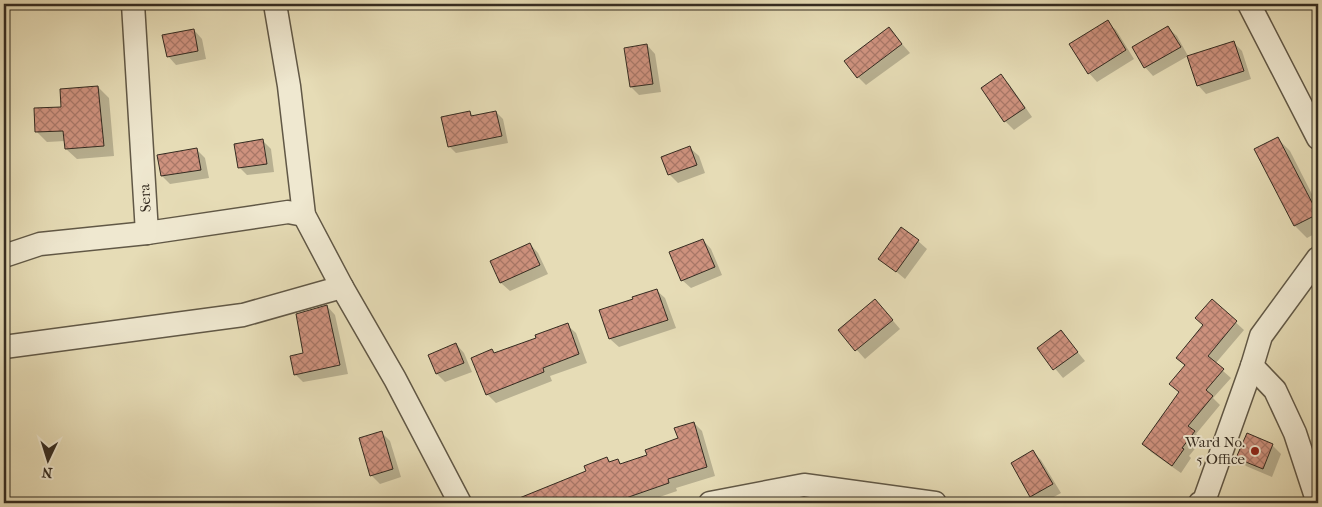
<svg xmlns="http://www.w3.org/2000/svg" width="1322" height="507" font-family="'IM FELL French Canon',serif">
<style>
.shadow{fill:#0003}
.building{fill:url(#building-cross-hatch);stroke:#352c21}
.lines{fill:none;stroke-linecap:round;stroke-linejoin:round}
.minor-casing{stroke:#615846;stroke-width:25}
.minor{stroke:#efe8d0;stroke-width:22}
.poi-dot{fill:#8f2418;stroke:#efe8d0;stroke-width:2}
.labels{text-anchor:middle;stroke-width:4;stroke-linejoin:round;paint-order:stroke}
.street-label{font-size:15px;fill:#352c21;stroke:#efe8d0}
.poi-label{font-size:15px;fill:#352c21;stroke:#efe8d0;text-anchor:end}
</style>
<defs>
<pattern id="building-cross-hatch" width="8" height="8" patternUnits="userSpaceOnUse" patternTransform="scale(1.25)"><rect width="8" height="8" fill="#ce927e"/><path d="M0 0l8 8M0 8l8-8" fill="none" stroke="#a87767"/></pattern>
</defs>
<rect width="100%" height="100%" fill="#e6dcb6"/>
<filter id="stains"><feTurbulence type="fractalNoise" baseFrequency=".004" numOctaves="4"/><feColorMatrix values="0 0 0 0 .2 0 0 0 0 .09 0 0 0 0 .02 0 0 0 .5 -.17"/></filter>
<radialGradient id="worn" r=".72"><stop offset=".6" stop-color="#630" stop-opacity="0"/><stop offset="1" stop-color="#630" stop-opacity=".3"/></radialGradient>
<!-- shadow -->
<g class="shadow">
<path d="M 1107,22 L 1116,30 L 1134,59 L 1097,82 L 1089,73 Z"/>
<path d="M 1168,28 L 1177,36 L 1188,56 L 1153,76 L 1145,67 Z"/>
<path d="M 889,29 L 910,53 L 866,85 L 858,77 Z"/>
<path d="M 194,30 L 202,39 L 206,59 L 176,65 L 168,56 Z"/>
<path d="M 1234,43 L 1242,51 L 1251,79 L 1206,94 L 1198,85 Z"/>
<path d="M 647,45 L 655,54 L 661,92 L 639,95 L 631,87 Z"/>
<path d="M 1001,76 L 1009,84 L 1032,117 L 1014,130 L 1005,121 L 983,88 Z"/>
<path d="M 98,87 L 109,98 L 114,156 L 77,159 L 66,149 L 65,141 L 47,142 L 37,132 L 63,108 Z"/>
<path d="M 470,112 L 474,117 L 496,112 L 503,119 L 508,143 L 456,153 L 449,146 Z"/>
<path d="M 1277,138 L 1290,151 L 1318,206 L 1318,232 L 1307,238 L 1295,226 L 1256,150 Z"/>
<path d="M 263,141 L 271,149 L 274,172 L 247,175 L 239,167 Z"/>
<path d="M 690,148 L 699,156 L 705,173 L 678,183 L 669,174 Z"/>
<path d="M 197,150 L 205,158 L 209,178 L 170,184 L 162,176 L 158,156 Z"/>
<path d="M 703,240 L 711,249 L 722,275 L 691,288 L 682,280 Z"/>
<path d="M 918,241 L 927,249 L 905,279 L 880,258 Z"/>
<path d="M 530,244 L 538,253 L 548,274 L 510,291 L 501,283 L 492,262 Z"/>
<path d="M 656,290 L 665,298 L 676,328 L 619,347 L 610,339 L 601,311 L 634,300 Z"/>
<path d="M 1212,301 L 1244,330 L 1215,364 L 1231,378 L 1213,398 L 1220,405 L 1196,434 L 1202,440 L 1189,456 L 1191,458 L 1181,473 L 1151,452 L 1143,444 L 1180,393 L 1171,384 L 1186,366 L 1177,358 L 1204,325 Z"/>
<path d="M 327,306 L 335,315 L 348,374 L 303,382 L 295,374 Z"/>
<path d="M 883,309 L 900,329 L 865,359 L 839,330 Z"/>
<path d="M 567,325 L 576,333 L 587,363 L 550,376 L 552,381 L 496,403 L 487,394 L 538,338 Z"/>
<path d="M 1061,332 L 1085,361 L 1063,378 L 1038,348 Z"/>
<path d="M 456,344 L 464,353 L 472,372 L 445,382 L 437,374 Z"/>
<path d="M 694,423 L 702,431 L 715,476 L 676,488 L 677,491 L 642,503 L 517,503 L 516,501 L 588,471 L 607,458 L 611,462 L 618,460 L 622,465 L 648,456 L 679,439 Z"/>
<path d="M 381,432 L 390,441 L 401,477 L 380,484 L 371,475 Z"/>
<path d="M 1247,435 L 1273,446 L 1281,454 L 1272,477 L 1246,466 L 1238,457 Z"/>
<path d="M 1033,452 L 1041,460 L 1061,493 L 1043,503 L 1038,503 L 1031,496 L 1012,464 Z"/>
</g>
<!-- building -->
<g class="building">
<path d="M 1108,20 L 1126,50 L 1088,74 L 1069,44 Z"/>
<path d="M 1168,26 L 1181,47 L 1144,68 L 1132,47 Z"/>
<path d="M 889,27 L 902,44 L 857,78 L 844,61 Z"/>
<path d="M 194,29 L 198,51 L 167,57 L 162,35 Z"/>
<path d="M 1234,41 L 1244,71 L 1197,86 L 1187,56 Z"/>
<path d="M 647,44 L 653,84 L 630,87 L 624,48 Z"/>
<path d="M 1001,74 L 1025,108 L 1004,122 L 981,88 Z"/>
<path d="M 98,86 L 104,146 L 65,149 L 63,131 L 35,132 L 34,108 L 61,107 L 60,89 Z"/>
<path d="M 470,111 L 471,116 L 496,111 L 502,136 L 448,147 L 441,117 Z"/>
<path d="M 1278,137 L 1318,214 L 1294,226 L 1254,149 Z"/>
<path d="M 263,139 L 267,164 L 238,168 L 234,144 Z"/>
<path d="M 690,146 L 697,165 L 668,175 L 661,157 Z"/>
<path d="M 197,148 L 201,170 L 161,176 L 157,155 Z"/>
<path d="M 901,227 L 919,240 L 896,272 L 878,259 Z"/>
<path d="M 703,239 L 715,267 L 681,281 L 669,252 Z"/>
<path d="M 530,243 L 540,265 L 500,283 L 490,261 Z"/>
<path d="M 657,289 L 668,320 L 609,339 L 599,310 L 633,299 L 632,297 Z"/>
<path d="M 875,299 L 893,320 L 855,351 L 838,330 Z"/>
<path d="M 1212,299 L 1237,321 L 1208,356 L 1224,369 L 1206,390 L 1213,396 L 1188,426 L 1195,431 L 1182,448 L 1184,449 L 1172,466 L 1142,444 L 1179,392 L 1169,384 L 1185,365 L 1176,358 L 1203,325 L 1195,318 Z"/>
<path d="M 327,305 L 340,365 L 294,375 L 290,356 L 303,353 L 296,314 Z"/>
<path d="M 568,323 L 579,354 L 543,368 L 544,372 L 486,395 L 471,358 L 492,349 L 494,353 L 536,338 L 535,335 Z"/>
<path d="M 1061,330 L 1078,352 L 1053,370 L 1037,348 Z"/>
<path d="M 456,343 L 464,363 L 436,374 L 428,355 Z"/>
<path d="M 694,422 L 707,467 L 668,479 L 669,483 L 623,499 L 625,503 L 507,503 L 586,471 L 584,466 L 607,457 L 609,462 L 618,459 L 620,464 L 647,455 L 645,450 L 678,438 L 674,428 Z"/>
<path d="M 382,431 L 393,469 L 370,476 L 359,438 Z"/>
<path d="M 1247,433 L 1273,444 L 1263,469 L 1236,458 Z"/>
<path d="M 1033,450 L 1053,484 L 1030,497 L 1011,463 Z"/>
</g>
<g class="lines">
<defs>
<g id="minor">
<path d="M 133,4 L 147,233 L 288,212 L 304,215"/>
<path d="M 275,4 L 289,86 L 304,215 L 342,287 L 395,379 L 460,503"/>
<path d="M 1249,4 L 1318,138"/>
<path d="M 4,256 L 40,244 L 147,233"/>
<path d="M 4,347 L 243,315 L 342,287"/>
<path d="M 1252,366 L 1275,390 L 1295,433 L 1318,503"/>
<path d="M 710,503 L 804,485 L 935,503"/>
<path d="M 1200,503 L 1204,501 L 1252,366 L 1261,336 L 1318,258"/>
</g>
</defs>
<!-- minor casing -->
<use href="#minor" class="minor-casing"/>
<!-- minor -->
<use href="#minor" class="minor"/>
</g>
<!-- markers -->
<circle class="poi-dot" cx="1255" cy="451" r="5"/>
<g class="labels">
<!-- street labels -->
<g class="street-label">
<text transform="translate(145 198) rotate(-93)" y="5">Sera</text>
</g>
<!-- poi labels -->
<g class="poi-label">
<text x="1245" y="447">Ward No.<tspan x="1245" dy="17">5 Office</tspan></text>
</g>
</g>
<!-- margin -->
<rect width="1322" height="507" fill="none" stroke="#e6dcb6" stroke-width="20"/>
<rect x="5" y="5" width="1312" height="497" fill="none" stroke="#352c21" stroke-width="2.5"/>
<rect x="10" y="10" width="1302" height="487" fill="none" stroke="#352c21"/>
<!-- north arrow -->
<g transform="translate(48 460) rotate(184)" stroke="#efe8d0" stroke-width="4" paint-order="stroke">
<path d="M0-4L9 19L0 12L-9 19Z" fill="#352c21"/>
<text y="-8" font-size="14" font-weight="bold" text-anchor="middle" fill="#352c21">N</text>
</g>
<rect width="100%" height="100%" filter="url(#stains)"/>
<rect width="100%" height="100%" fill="url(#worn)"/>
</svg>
